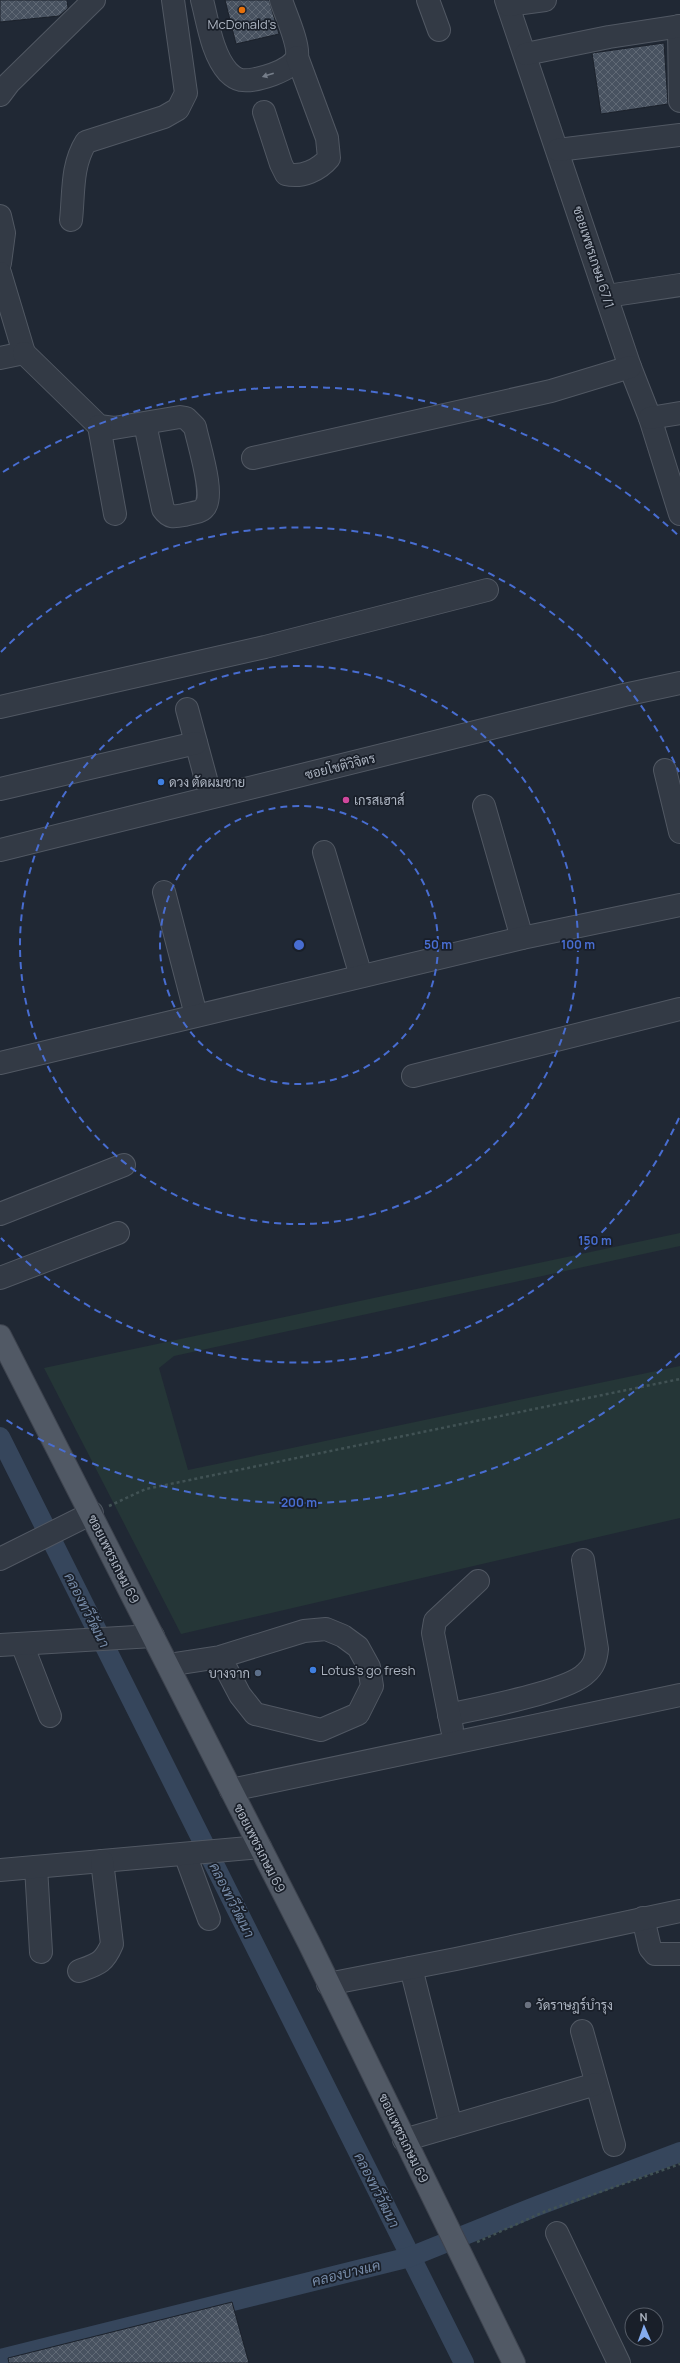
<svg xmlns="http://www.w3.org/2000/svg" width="680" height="2363" font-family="Manrope,Sarabun,sans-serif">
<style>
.green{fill:#253637}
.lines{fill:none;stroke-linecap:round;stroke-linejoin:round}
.canal{stroke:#36465c;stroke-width:20}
.building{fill:url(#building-cross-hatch);stroke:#1b212b}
.minor-casing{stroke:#515863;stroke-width:24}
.major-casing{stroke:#3d434e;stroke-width:24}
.path{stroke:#415254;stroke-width:2.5;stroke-dasharray:3 3;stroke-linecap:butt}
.minor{stroke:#333a45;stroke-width:22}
.major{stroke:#515965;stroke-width:22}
.oneway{fill:#767e8a}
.ring{fill:none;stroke:#486dd1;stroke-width:2;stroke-dasharray:7 5}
.food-dot{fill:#e8710a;stroke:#191f29;stroke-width:1.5}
.shop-dot{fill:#3f7fe0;stroke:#191f29;stroke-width:1.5}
.hotel-dot{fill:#d1479c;stroke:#191f29;stroke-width:1.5}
.service-dot{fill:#5c6f8a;stroke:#191f29;stroke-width:1.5}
.worship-dot{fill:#6b7280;stroke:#191f29;stroke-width:1.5}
.labels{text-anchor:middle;stroke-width:3.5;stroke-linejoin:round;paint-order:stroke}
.poi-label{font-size:13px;fill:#adb5c2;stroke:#191f29;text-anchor:start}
.street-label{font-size:13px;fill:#adb5c2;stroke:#191f29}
.water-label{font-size:14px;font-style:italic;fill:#778ca9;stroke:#191f29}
.centre{fill:#486dd1;stroke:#191f29;stroke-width:2}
.ring-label{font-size:12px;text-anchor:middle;font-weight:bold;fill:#486dd1;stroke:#191f29;stroke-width:3.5;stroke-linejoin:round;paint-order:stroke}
</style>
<defs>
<pattern id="building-cross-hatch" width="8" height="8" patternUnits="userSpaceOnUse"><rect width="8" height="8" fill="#485260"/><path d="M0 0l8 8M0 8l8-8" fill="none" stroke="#606975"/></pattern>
</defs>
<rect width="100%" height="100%" fill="#202834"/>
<!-- green -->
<path class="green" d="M 680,1233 L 680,1246 L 174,1356 L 159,1368 L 188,1470 L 680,1366 L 680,1518 L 181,1634 L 44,1368 Z"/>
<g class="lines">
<!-- canal -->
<g class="canal">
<path d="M 0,1437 L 464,2363"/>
<path d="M 0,2359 L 410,2257 L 537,2206 L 680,2152"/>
</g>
</g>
<!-- building -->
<g class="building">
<path d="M 0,0 L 67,0 L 68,8 L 59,16 L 0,22 Z"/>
<path d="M 225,0 L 269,0 L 279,34 L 236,44 Z"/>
<path d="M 664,43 L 668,104 L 601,114 L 592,53 Z"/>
<path d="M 232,2302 L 249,2363 L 9,2363 L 8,2358 Z"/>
</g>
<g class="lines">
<defs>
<g id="minor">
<path d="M 202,0 C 208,23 212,54 228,72 C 231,75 236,79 241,80 C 254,82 294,71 297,56 C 299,43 285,13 281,0"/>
<path d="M 428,0 L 439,30"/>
<path d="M 506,0 L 630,367 L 650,418 L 680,514"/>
<path d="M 508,5 L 545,0"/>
<path d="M 679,26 L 680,101"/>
<path d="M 526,54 L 609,37 L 680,26"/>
<path d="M 0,95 L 9,83 L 94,0"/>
<path d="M 264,112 L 281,164 L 286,174 C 302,178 319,170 329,158 L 327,138 L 297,57"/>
<path d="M 558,150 L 680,135"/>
<path d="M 0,216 L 4,233 L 0,263"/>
<path d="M 71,220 C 74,193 71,166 86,142 L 164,117 L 178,109 L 186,93 L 173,0"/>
<path d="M 0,273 L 24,353 L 0,358"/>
<path d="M 607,296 L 680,285"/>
<path d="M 24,353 L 99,426 L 114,428 L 180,417 L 186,418 L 195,427 C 198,443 216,497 204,508 C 200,513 190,513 184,515 C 174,517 169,518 163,509 L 145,424"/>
<path d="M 650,418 L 680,413"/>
<path d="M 99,426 L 115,514"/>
<path d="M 253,458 L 551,391 L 630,367"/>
<path d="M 0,707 L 265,647 L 487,590"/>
<path d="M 187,709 L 207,783"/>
<path d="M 665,770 L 680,832"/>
<path d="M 0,789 L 196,743"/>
<path d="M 484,806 L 522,938"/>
<path d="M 0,850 L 624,695 L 680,683"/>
<path d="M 324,852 L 361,976"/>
<path d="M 164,892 L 196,1015"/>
<path d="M 0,1063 L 522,938 L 680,905"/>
<path d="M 413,1076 L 680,1009"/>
<path d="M 0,1214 L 124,1165"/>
<path d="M 0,1278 L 118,1233"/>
<path d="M 0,1559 L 92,1513"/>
<path d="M 22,1644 L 50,1716"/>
<path d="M 0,1645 L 153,1636"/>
<path d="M 168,1665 L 220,1657 L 304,1631 L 326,1629 L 343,1636 L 358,1647 L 369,1667 L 372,1686 L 358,1714 L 321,1730 L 255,1714 L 240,1695 L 220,1657"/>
<path d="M 449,1715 C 478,1708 568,1692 586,1673 C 594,1666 596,1659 597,1649 L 583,1560"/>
<path d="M 452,1729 L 433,1633 L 435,1621 L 478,1581"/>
<path d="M 231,1790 L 680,1695"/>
<path d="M 185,1854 L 209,1919"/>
<path d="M 36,1867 L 41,1952"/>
<path d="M 0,1870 L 260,1847"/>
<path d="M 643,1918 L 650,1948 L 655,1954 L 680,1954"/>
<path d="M 411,1968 L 451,2126"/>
<path d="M 79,1971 C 98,1964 104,1963 112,1944 L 102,1861"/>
<path d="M 328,1984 L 456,1959 L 680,1911"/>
<path d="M 582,2031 L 614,2145"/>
<path d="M 404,2140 L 596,2084"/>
<path d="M 557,2233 L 619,2363"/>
</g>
<path id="major" d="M 0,1336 L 309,1943 L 514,2363"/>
</defs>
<!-- minor casing -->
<use href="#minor" class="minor-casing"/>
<!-- major casing -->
<use href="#major" class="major-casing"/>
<!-- path -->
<g class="path">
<path d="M 109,1506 L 146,1489 L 680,1379"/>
<path d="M 477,2242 L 546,2211 L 680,2164"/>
</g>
<!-- minor -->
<use href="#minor" class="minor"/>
<!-- major -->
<use href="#major" class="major"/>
</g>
<!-- one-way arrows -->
<defs><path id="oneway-solid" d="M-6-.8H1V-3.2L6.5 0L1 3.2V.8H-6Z"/></defs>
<use class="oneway" href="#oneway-solid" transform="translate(268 75) rotate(163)"/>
<!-- distance rings -->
<g class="ring">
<circle cx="299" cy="945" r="139"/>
<circle cx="299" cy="945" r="279"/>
<path d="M679 1118A418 418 0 0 1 1 1238M1 652A418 418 0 0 1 679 772"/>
<path d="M680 1353A558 558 0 0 1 3 1418M3 472A558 558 0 0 1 680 537"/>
</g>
<!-- markers -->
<circle class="food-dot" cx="242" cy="10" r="4"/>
<g class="shop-dot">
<circle cx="161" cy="782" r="4"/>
<circle cx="313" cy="1670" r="4"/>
</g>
<circle class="hotel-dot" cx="346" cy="800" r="4"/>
<circle class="service-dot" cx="258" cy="1673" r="4"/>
<circle class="worship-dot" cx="528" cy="2005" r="4"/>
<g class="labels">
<!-- poi labels -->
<g class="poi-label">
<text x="242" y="29" text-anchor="middle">McDonald's</text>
<text x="169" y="787">ดวง ตัดผมชาย</text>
<text x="354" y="805">เกรสเฮาส์</text>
<text x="321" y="1675">Lotus's go fresh</text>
<text x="250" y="1678" text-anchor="end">บางจาก</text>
<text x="536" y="2010">วัดราษฎร์บำรุง</text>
</g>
<!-- street labels -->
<g class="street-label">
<text transform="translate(594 257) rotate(72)" y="5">ซอยเพชรเกษม 67/1</text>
<text transform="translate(340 766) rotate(-14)" y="5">ซอยโชติวิจิตร</text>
<text transform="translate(114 1559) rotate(63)" y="5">ซอยเพชรเกษม 69</text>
<text transform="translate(260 1848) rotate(63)" y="5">ซอยเพชรเกษม 69</text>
<text transform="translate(404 2138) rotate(64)" y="5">ซอยเพชรเกษม 69</text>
</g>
<!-- water labels -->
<g class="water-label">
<text transform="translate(87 1610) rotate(63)" y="5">คลองทวีวัฒนา</text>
<text transform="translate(232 1900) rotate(63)" y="5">คลองทวีวัฒนา</text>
<text transform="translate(377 2190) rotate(63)" y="5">คลองทวีวัฒนา</text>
<text transform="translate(346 2273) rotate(-14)" y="5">คลองบางแค</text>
</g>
</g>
<circle cx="299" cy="945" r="6" class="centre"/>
<g class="ring-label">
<text x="438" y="949">50 m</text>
<text x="578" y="949">100 m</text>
<text x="595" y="1245">150 m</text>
<text x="299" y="1507">200 m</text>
</g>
<!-- north arrow -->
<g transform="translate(644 2327) rotate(358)"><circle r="19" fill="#191f29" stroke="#545b66"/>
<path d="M0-3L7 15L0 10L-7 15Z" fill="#84acf0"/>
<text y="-6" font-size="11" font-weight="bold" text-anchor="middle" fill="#adb5c2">N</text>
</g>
</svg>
